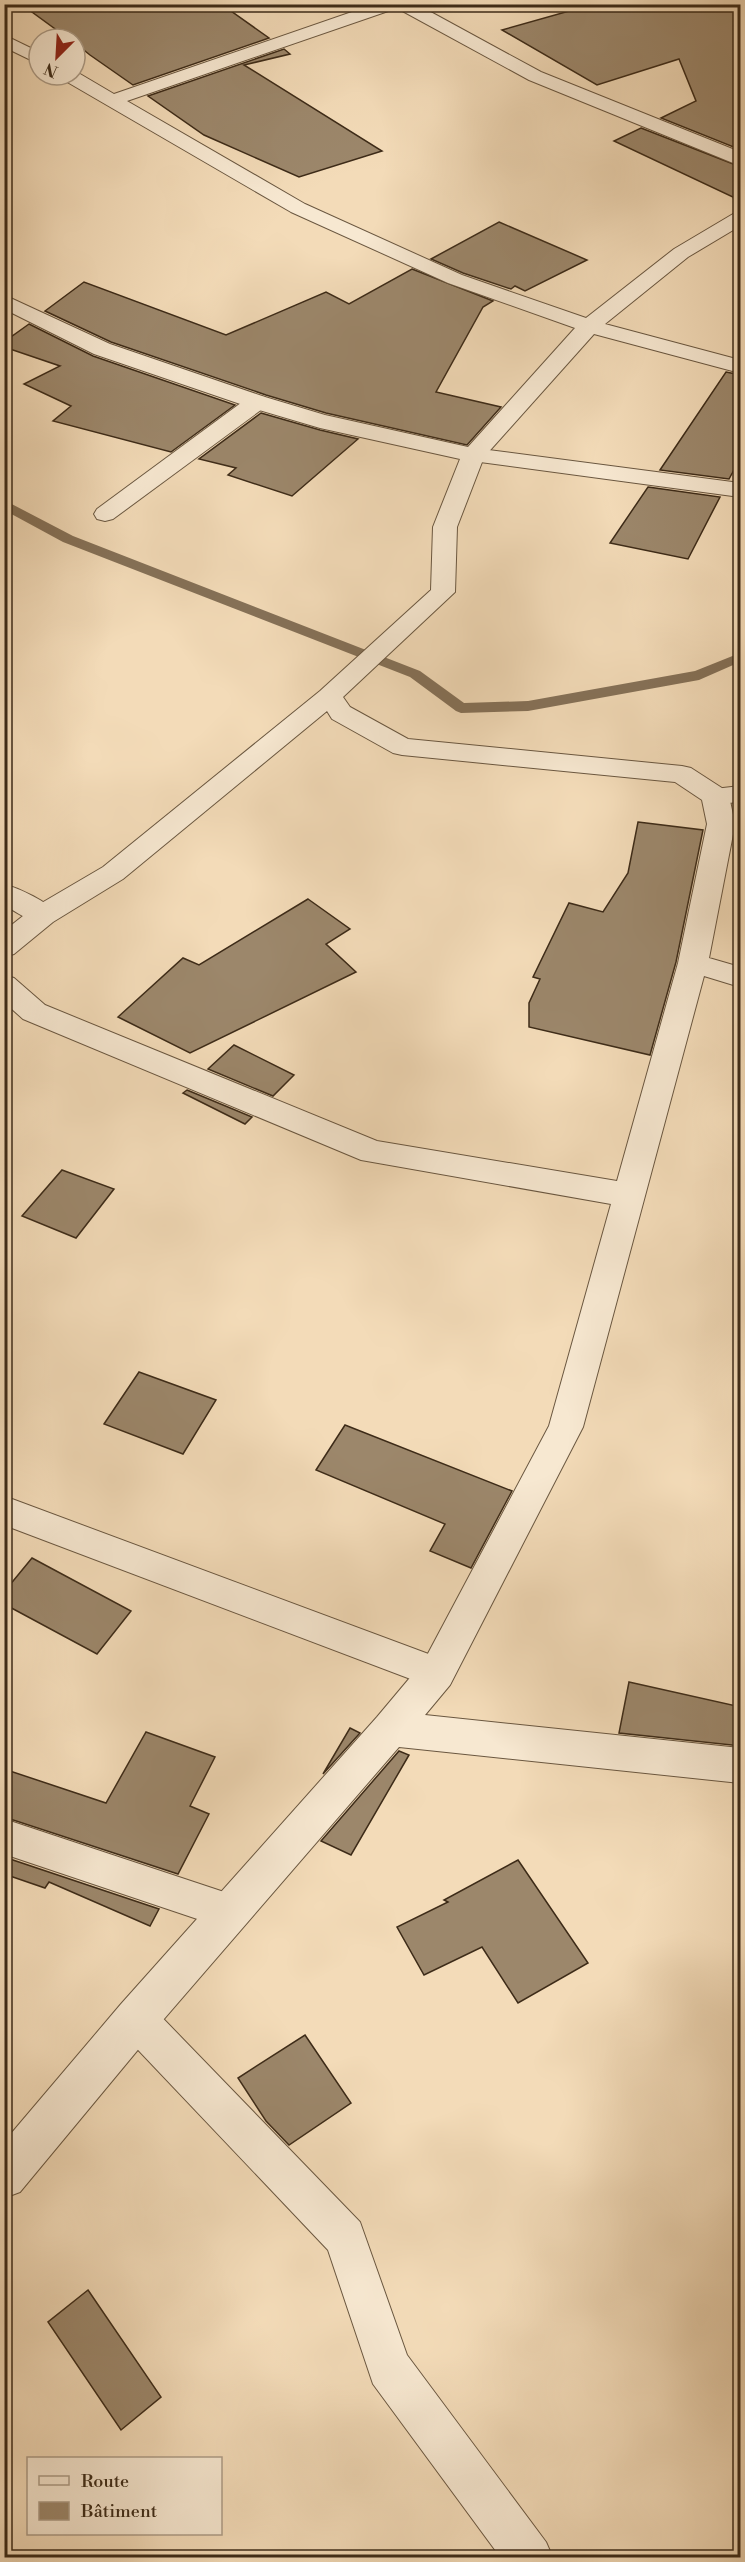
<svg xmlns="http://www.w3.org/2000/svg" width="745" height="2562" font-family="'Libre Bodoni',serif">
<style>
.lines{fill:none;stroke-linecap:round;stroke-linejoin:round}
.stream{fill:#857158;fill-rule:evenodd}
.building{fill:#9c876b;stroke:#3d2b18;stroke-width:1.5}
.lane-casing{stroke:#6a5740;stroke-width:2}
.street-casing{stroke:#6a5740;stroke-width:2}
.lane{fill:#f7e8d1;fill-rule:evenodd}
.street{fill:#f7e8d1;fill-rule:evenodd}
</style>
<rect width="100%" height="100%" fill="#f3dbb8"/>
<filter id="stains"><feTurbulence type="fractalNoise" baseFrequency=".00333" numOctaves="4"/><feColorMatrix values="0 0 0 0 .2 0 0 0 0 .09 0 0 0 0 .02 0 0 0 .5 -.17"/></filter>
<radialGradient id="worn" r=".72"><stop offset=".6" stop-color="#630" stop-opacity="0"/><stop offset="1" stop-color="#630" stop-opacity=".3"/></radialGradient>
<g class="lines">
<!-- stream -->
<path class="stream" d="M 4,500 L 73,536 L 420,671 L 464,703 L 528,701 L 695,671 L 740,653 L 740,662 L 699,680 L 528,711 L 461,713 L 456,711 L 410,677 L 63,542 L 4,510 Z"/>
</g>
<!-- building -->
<g class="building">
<path d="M 21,4 L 221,4 L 269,38 L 133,85 L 90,55 L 75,43 L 75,39 L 69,39 Z"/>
<path d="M 594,4 L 741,4 L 741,150 L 661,118 L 696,101 L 679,59 L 597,85 L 502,30 Z"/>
<path d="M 284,49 L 290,54 L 244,65 L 382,151 L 299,177 L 204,135 L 148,96 Z"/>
<path d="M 641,128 L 741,167 L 741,206 L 737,207 L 733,197 L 614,141 Z"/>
<path d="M 499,222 L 587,260 L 525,291 L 515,286 L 511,289 L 463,273 L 431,259 Z"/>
<path d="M 412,269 L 493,301 L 483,307 L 436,392 L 501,407 L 467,445 L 326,413 L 266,395 L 111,342 L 45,311 L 84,282 L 226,335 L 326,292 L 349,304 Z"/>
<path d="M 29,324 L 93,356 L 235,405 L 171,452 L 53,421 L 71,406 L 24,384 L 60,366 L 4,347 L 4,342 Z"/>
<path d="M 726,372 L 741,375 L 741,457 L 729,479 L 660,470 Z"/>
<path d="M 261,413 L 320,430 L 358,439 L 292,496 L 228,475 L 236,468 L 199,459 Z"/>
<path d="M 648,487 L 720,497 L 688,559 L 610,543 Z"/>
<path d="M 638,822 L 703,830 L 676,962 L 650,1055 L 529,1027 L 529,1003 L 540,979 L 533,977 L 569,903 L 603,912 L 628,873 Z"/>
<path d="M 308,899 L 350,929 L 326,944 L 356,972 L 190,1053 L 118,1017 L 183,958 L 199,965 Z"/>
<path d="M 234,1045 L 294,1075 L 273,1096 L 208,1069 Z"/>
<path d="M 187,1090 L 252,1117 L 245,1124 L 183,1093 Z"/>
<path d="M 62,1170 L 114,1189 L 76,1238 L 22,1216 Z"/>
<path d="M 139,1372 L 216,1400 L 183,1454 L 104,1424 Z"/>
<path d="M 345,1425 L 512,1491 L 471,1568 L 430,1551 L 445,1524 L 316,1470 Z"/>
<path d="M 32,1558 L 131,1611 L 97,1654 L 4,1604 L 4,1592 Z"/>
<path d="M 629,1682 L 741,1707 L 741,1746 L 619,1733 Z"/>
<path d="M 350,1728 L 360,1733 L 323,1774 Z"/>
<path d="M 146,1732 L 215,1757 L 190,1806 L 209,1814 L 178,1874 L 4,1817 L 4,1769 L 106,1803 Z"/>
<path d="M 399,1751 L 409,1755 L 351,1855 L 321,1841 Z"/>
<path d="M 4,1857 L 159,1909 L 150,1926 L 49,1882 L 45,1888 L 4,1874 Z"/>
<path d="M 518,1860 L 588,1963 L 518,2003 L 482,1947 L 424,1975 L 397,1927 L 448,1902 L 444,1900 Z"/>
<path d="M 305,2035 L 351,2103 L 289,2145 L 266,2121 L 238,2078 Z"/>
<path d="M 88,2290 L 161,2397 L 121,2430 L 48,2322 Z"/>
</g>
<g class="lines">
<defs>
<g id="lane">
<path d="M 257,396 L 265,397 L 268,402 L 265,407 L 113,519 L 105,521 L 97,519 L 94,514 L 97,509 L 249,397 Z"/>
<path d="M 473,448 L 740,483 L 740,497 L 465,460 L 462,455 L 465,450 Z"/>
<path d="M 740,786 L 740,802 L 715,804 L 706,802 L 702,796 L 706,790 Z"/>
<path d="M 4,884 C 20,889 48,901 57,915 L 53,921 C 34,926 20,914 4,905 Z"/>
<path d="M 4,1496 L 450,1662 L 455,1673 L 450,1684 L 437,1689 L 4,1525 Z"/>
<path d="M 4,1819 L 230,1894 L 244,1899 L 249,1912 L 244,1925 L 230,1930 L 4,1854 Z"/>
<path d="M 136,1999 L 150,2005 L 360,2222 L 407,2355 L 546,2542 L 553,2558 L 501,2558 L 373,2384 L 328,2250 L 122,2033 L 116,2019 L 122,2005 Z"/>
</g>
<g id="street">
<path d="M 375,4 L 416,4 L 541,72 L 740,152 L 740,165 L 733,163 L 529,80 L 397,8 L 127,101 L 305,204 L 462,275 L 586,318 L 674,249 L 733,214 L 740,212 L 740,226 L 688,257 L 605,324 L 740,360 L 740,373 L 594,334 L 484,457 L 457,527 L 455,592 L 343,697 L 350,707 L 408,739 L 682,766 L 691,768 L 725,790 L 729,796 L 735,824 L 709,958 L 740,967 L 740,987 L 704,976 L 583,1427 L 450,1685 L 425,1715 L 740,1748 L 740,1783 L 399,1747 L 151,2034 L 20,2192 L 4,2198 L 4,2142 L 121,2004 L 377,1717 L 424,1661 L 549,1426 L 611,1204 L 361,1160 L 23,1019 L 4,1002 L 4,975 L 14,978 L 45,1005 L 377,1141 L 617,1181 L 678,963 L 707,824 L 702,800 L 675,782 L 402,755 L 393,753 L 332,719 L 327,711 L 123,879 L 53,922 L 14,954 L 4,957 L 4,931 L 33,908 L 103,867 L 320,691 L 431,590 L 433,527 L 460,459 L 320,428 L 249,407 L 94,354 L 4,309 L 4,295 L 110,344 L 265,397 L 325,415 L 468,447 L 575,328 L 448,283 L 291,212 L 62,79 L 59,75 L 75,75 L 75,71 L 114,94 Z"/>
<path d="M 4,35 L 39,52 L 39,64 L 4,47 Z"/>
</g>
</defs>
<!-- lane casing -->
<use href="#lane" class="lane-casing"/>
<!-- street casing -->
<use href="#street" class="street-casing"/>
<!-- lane -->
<use href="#lane" class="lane"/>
<!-- street -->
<use href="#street" class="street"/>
</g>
<!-- margin -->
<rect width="745" height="2562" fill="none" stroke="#f3dbb8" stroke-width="24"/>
<rect x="6" y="6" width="733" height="2550" fill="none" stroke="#3d2b18" stroke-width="3"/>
<rect x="12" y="12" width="721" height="2538" fill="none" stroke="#3d2b18" stroke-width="1.5"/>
<!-- legend -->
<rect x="27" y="2457" width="195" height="78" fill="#f7e8d1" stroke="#ad9c87" stroke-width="1.5"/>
<rect x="39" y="2476" width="30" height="9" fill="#f7e8d1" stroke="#ad9c87" stroke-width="1.5"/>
<text x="81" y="2487" font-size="18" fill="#3d2b18">Route</text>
<rect x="39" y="2502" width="30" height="18" fill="#9c876b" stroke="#ad9c87" stroke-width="1.5"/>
<text x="81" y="2517" font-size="18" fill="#3d2b18">Bâtiment</text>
<!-- north arrow -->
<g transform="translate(57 57) rotate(204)"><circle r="28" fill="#f7e8d1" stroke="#ad9c87" stroke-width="1.5"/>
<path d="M0-4.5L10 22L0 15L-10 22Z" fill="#8f2418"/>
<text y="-9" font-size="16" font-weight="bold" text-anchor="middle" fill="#3d2b18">N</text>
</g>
<rect width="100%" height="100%" filter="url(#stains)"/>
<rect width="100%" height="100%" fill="url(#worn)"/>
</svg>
